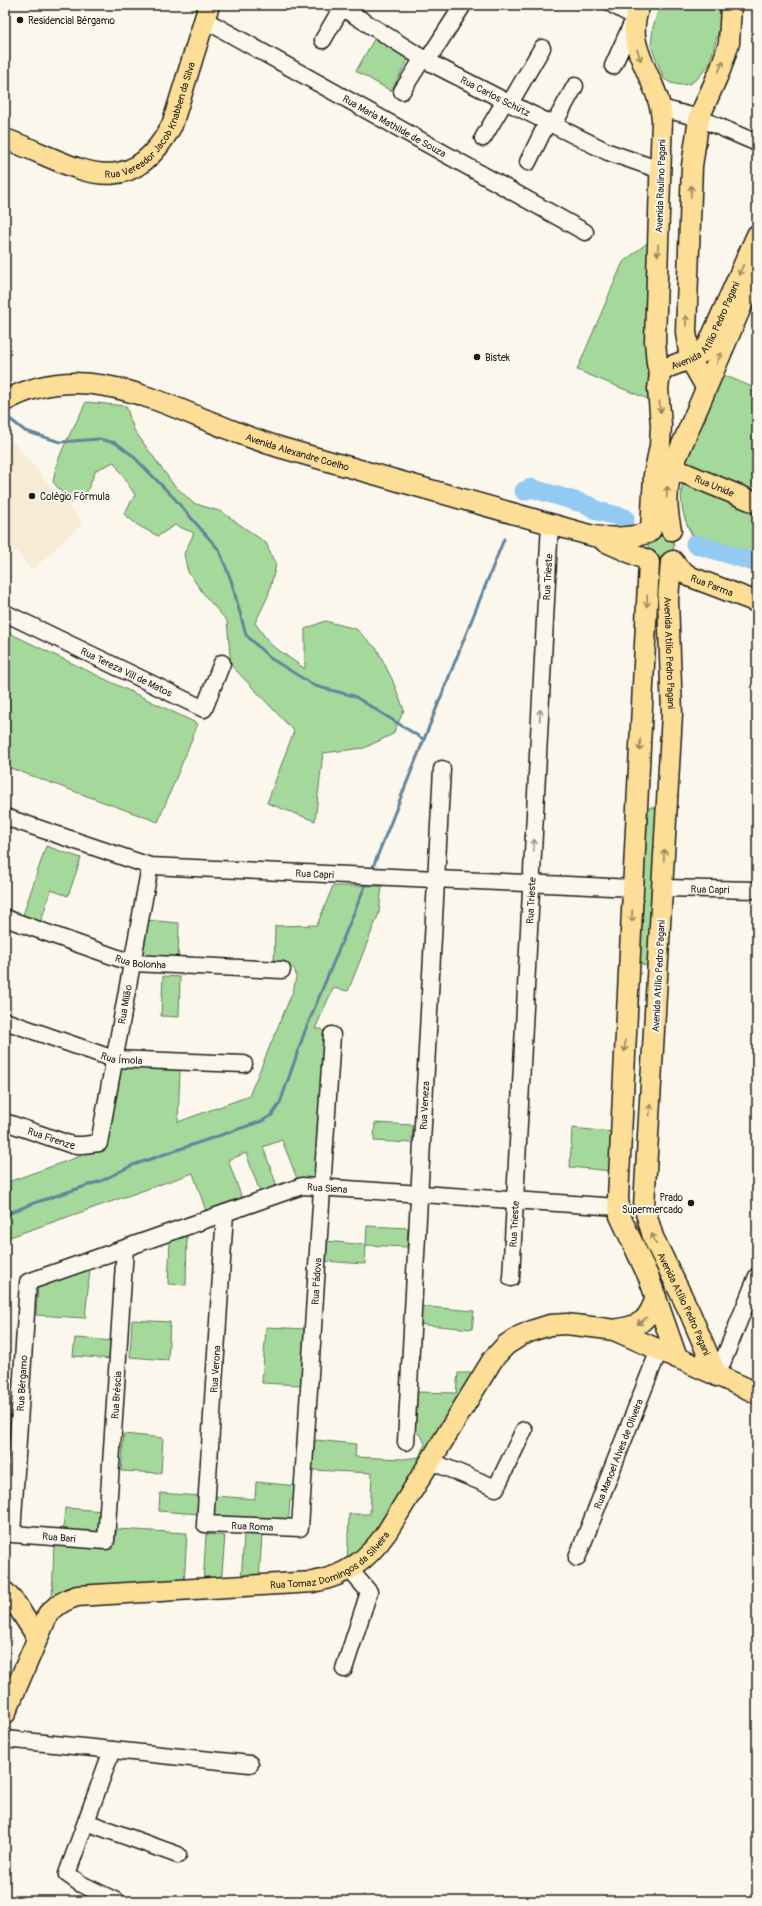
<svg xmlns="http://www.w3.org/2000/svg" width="762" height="1906" font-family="Pangolin,sans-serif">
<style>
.built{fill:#f8ebd6}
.green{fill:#a5d99b;stroke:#607a5c}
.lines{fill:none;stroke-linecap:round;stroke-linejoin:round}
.stream{stroke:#63849c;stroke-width:3}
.river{stroke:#92caf1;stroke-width:19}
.minor-casing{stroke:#1c1c1c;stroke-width:19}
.major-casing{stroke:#1c1c1c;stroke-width:23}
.minor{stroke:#fbf7ec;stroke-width:16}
.major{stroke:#fcde96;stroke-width:20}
.oneway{stroke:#97875f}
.oneway2{stroke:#97948e}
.poi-dot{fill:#1c1c1c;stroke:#fbf7ec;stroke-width:1.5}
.labels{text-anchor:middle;stroke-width:4;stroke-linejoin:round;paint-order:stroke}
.poi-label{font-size:10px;fill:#1c1c1c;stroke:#fbf7ec;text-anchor:start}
.street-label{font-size:10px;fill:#1c1c1c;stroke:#fbf7ec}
</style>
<rect width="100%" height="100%" fill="#fbf7ec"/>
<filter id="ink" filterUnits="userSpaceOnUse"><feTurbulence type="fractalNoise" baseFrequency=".025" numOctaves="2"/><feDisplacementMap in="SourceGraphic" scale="8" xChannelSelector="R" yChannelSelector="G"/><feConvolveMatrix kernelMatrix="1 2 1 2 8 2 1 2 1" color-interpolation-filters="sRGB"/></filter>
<g filter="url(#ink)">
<!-- built -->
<path class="built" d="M 8,436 L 83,523 L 32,570 L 16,551 L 5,561 L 5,440 Z"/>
<!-- green -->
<g class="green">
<path d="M 660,5 L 720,5 L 721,22 L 709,65 L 697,79 L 689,84 L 680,85 L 671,83 L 664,79 L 651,46 L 653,27 Z"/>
<path d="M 377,34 L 411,54 L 391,91 L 356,71 Z"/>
<path d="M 651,240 L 648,399 L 577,370 L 623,262 Z"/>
<path d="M 719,373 L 757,389 L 757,498 L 680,463 Z"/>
<path d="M 86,402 L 126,406 L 134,430 L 173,484 L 193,503 L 222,512 L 266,543 L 276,565 L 268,596 L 255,623 L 270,644 L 305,669 L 305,629 L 325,621 L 356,629 L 377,649 L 392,679 L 404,710 L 393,734 L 364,748 L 323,753 L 315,821 L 267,803 L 294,731 L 231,665 L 227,621 L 206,597 L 188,572 L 184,554 L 194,533 L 175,525 L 158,536 L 139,526 L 124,514 L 135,495 L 114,462 L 96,470 L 86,494 L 71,503 L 53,482 C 57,452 74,429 86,402 Z"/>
<path d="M 683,480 L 757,512 L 757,556 L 692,535 C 682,516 679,501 683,480 Z"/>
<circle cx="661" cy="546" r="13"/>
<path d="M 5,631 L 198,724 L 158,822 L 5,766 Z"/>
<path d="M 651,807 L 658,810 L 648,966 L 643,965 L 640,960 L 646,810 Z"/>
<path d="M 46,846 L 81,858 L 68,896 L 51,890 L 39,927 L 21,921 Z"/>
<path d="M 333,886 L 382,886 L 379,913 L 348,991 L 333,988 L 315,1029 L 322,1029 L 326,1034 L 317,1179 L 298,1181 L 282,1140 L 263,1147 L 278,1189 L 261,1195 L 246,1153 L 228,1160 L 243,1201 L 207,1214 L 193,1173 L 13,1236 L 5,1238 L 5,1132 L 9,1133 L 8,1182 L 103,1148 L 120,1067 L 180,1070 L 178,1122 L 249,1096 L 293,991 C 299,969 297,965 274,965 L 275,926 L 317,925 Z"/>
<path d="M 145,920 L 179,923 L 178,963 L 138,960 Z"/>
<path d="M 163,976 L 180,977 L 179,1017 L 161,1016 Z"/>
<path d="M 375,1123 L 413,1125 L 412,1143 L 374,1141 Z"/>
<path d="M 572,1128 L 613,1132 L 611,1171 L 570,1167 Z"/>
<path d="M 367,1226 L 408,1228 L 407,1247 L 366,1245 L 365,1264 L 324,1261 L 326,1241 L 366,1245 Z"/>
<path d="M 187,1236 L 186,1285 L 168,1284 L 170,1242 Z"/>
<path d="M 90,1269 L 85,1318 L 36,1315 L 38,1286 Z"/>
<path d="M 417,1306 L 474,1311 L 472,1329 L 415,1324 Z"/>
<path d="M 132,1320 L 170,1322 L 168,1360 L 130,1357 Z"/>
<path d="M 266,1327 L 305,1329 L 301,1385 L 262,1383 Z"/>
<path d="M 75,1338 L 114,1341 L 114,1359 L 73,1356 Z"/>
<path d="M 458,1373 L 474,1373 L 430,1461 L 347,1568 L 349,1514 L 370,1514 L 372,1473 L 312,1470 L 315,1440 L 356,1444 L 355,1457 L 403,1459 L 419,1457 L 425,1444 L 422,1437 L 412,1429 L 415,1392 L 456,1393 Z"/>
<path d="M 124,1434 L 163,1438 L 161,1473 L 121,1471 Z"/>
<path d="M 256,1482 L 298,1486 L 297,1500 L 290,1500 L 288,1525 L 214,1521 L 213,1514 L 215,1496 L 255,1499 Z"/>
<path d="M 160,1493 L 200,1496 L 199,1514 L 159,1511 Z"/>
<path d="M 65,1508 L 103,1511 L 101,1535 L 63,1531 Z"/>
<path d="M 117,1529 L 187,1533 L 184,1585 L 52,1601 L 54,1543 L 113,1549 Z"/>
<path d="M 206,1534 L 225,1536 L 221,1585 L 203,1585 Z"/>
<path d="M 244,1534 L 262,1535 L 259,1581 L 241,1583 Z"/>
</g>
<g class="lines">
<!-- stream -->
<g class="stream">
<path d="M 10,419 L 25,431 L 60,442 L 99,439 L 116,443 L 132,455 L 174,498 L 219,550 L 231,580 L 246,635 L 270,658 L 315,686 L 354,696 L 423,739"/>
<path d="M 373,867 L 504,539"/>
<path d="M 5,1215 L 34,1203 L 101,1181 L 133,1165 L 262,1121 L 272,1115 L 280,1103 L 305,1031 L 365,886"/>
</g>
<!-- river -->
<g class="river">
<path d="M 524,491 L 531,488 L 588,505 L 598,511 L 625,518"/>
<path d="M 695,544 L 757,563"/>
</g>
<defs>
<g id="minor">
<path id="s1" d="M 338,5 L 427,61 L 505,101 L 608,152 L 660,170"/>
<path d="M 613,5 L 635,17 L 613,66"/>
<path id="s2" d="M 205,20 L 585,232"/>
<path d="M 323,40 L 342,7"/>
<path d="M 427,61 L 463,5"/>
<path d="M 402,91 L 423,58"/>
<path d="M 510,103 L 542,48"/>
<path d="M 661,108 L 699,118 L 757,143"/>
<path d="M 554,124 L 575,86"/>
<path d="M 483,138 L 505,101"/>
<path d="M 528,162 L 548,121"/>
<path id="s3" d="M 5,613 L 204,709 L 222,663"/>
<path id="s4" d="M 5,817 L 150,866 L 633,888"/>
<path id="s5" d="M 663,888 L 757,890"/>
<path id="s6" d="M 5,918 L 132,963 L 282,970"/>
<path id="s7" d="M 5,1021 L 114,1059 L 244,1064"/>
<path id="s8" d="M 5,1122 L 72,1145 L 83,1145 L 99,1143 L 150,866"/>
<path id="s9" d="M 225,1213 L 205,1524 L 300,1528 L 332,1035"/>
<path id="s10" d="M 125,1248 L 106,1541 L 12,1534 L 28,1282 L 302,1186 L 618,1207"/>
<path id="s11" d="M 511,1278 L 550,523"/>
<path d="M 717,1376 L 757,1276"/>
<path id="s12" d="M 406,1442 L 442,769"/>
<path d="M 430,1461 L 496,1488 L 524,1430"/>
<path id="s13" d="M 577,1558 L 659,1350"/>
<path d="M 344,1669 L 369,1592 L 350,1570"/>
<path d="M 5,1739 L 250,1764"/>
<path d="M 112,1750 L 67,1874 L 81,1884 L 116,1901"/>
<path d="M 86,1822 L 178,1855"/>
</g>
<g id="major">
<path d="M 640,5 C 621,48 658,76 662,118 L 655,341 L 657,364 L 660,374"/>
<path id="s14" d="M 5,139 C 71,162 126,211 172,125 L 209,5"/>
<path d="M 706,387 L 690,359 L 686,332 L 692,166 L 699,118 L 721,68 L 729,43 L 731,5"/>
<path id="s15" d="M 5,401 C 84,357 162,404 236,432 C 251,438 266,443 282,448 L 593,536 C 613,539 629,538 648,533"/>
<path id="s16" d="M 672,468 L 757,503"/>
<path id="s17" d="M 651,530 L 654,475 L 660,446 L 661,425 L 658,389 L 660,374 L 666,368 L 690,359 L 701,353 L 708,345 L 757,235"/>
<path d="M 671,530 C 666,508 666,490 672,468 L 757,270"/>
<path d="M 604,541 L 647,560"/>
<path id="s18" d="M 673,561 L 679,569 L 691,577 L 757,602"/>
<path d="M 649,562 L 618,1198 L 620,1216 L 649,1278 L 677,1358"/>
<path id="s19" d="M 671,562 L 668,599 L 672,714 L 644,1206 L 653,1237 L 690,1313 L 717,1376"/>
<path d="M 614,1330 C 640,1326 648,1322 656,1297"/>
<path d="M 5,1592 L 16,1604 L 37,1637"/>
<path id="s20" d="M 5,1714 L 48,1614 C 57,1605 64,1600 77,1596 L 313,1582 C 347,1576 368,1559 387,1532 L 493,1359 L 506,1345 L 520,1336 L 534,1330 L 550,1325 L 566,1324 L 600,1328 L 614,1330 L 757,1393"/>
</g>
</defs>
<!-- minor casing -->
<use href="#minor" class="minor-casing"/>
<!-- major casing -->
<use href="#major" class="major-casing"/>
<!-- minor -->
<use href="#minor" class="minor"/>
<!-- major -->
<use href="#major" class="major"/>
</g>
<!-- one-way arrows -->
<defs><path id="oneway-shaft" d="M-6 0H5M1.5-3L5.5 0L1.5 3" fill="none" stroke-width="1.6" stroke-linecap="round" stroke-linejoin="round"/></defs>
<g class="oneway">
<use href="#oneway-shaft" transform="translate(639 55) rotate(72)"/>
<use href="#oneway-shaft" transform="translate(721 66) rotate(-68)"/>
<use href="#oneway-shaft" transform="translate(691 191) rotate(-88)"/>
<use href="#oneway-shaft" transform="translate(658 250) rotate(92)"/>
<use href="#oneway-shaft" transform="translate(741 270) rotate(114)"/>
<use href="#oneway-shaft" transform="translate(686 321) rotate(-92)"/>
<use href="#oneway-shaft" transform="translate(719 358) rotate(-66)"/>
<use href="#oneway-shaft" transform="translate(660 407) rotate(84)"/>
<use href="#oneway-shaft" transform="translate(667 492) rotate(-86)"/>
<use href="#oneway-shaft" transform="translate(647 601) rotate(93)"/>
<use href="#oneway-shaft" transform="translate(640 745) rotate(93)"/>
<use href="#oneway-shaft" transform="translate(664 855) rotate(-87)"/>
<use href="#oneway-shaft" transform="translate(632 916) rotate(93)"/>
<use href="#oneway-shaft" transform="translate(625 1046) rotate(93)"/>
<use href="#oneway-shaft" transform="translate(650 1110) rotate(-86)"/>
<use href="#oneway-shaft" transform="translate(654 1239) rotate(-114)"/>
<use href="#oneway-shaft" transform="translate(642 1321) rotate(143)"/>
</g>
<g class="oneway2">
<use href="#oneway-shaft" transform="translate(540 715) rotate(-87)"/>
<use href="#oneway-shaft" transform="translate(534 845) rotate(-87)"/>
</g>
</g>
<!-- markers -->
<g class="poi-dot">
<circle cx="20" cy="20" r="4"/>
<circle cx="477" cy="357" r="4"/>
<circle cx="32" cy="496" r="4"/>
<circle cx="691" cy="1203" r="4"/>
</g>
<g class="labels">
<!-- poi labels -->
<g class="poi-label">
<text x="28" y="24">Residencial Bérgamo</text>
<text x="485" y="361">Bistek</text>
<text x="40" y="500">Colégio Fórmula</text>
<text x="683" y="1201" text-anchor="end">Prado<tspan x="683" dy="12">Supermercado</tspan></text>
</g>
<!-- street labels -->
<g class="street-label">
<text dy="4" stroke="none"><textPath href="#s1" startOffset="182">Rua Carlos Schütz</textPath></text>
<text dy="4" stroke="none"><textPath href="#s14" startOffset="183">Rua Vereador Jacob Knabben da Silva</textPath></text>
<text dy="4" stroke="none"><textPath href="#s2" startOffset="217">Rua Maria Mathilde de Souza</textPath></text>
<text transform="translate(660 186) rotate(-88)" y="4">Avenida Raulino Pagani</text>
<text dy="4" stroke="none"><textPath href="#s17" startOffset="227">Avenida Atílio Pedro Pagani</textPath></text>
<text dy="4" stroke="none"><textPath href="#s15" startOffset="307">Avenida Alexandre Coelho</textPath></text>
<text dy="4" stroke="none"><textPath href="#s16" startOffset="46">Rua Unide</textPath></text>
<text dy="4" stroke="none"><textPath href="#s11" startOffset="702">Rua Trieste</textPath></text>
<text dy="4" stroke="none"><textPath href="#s18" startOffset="47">Rua Parma</textPath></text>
<text dy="4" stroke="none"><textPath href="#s19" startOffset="91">Avenida Atílio Pedro Pagani</textPath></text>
<text dy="4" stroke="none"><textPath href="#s3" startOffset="135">Rua Tereza Vill de Matos</textPath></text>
<text dy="4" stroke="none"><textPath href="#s4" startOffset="318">Rua Capri</textPath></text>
<text dy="4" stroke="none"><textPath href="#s5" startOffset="47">Rua Capri</textPath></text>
<text dy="4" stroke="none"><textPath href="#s11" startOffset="378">Rua Trieste</textPath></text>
<text dy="4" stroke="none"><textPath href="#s6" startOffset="143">Rua Bolonha</textPath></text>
<text transform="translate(658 976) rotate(-87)" y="4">Avenida Atílio Pedro Pagani</text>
<text dy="4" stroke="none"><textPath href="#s8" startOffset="239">Rua Milão</textPath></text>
<text dy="4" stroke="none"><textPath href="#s7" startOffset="123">Rua Ímola</textPath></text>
<text dy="4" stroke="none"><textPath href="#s12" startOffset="337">Rua Veneza</textPath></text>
<text dy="4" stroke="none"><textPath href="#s8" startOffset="49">Rua Firenze</textPath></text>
<text dy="4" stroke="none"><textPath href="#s10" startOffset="956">Rua Siena</textPath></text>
<text dy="4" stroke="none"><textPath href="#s11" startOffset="54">Rua Trieste</textPath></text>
<text dy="4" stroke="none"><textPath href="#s9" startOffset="654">Rua Pádova</textPath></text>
<text dy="4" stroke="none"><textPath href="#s19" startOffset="751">Avenida Atílio Pedro Pagani</textPath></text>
<text transform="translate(215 1369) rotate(-86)" y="4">Rua Verona</text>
<text dy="4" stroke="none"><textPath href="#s10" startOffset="539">Rua Bérgamo</textPath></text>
<text transform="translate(116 1395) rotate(-86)" y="4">Rua Bréscia</text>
<text dy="4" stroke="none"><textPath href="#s13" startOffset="112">Rua Manoel Alves de Oliveira</textPath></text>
<text dy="4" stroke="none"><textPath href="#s9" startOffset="359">Rua Roma</textPath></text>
<text transform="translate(59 1537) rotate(5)" y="4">Rua Bari</text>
<text dy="4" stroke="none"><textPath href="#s20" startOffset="404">Rua Tomaz Domingos da Silveira</textPath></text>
</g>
</g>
<!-- margin -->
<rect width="762" height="1906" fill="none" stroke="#fbf7ec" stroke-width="20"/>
<rect x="10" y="10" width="742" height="1886" fill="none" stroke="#1c1c1c" stroke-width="1.5" filter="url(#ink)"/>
</svg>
